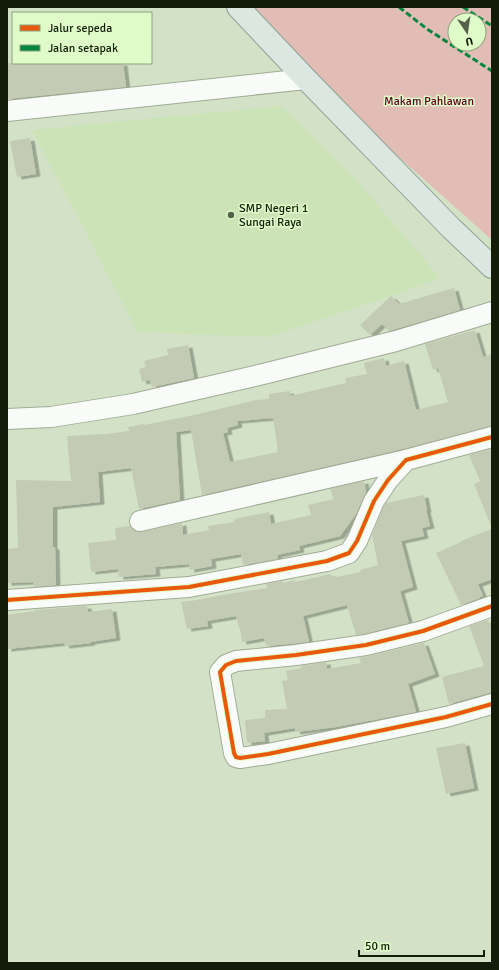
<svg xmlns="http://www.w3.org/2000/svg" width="499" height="970" font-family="Signika,sans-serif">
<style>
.built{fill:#cbe3b7}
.green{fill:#e1bdb6;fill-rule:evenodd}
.building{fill:#c3cbb4;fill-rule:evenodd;filter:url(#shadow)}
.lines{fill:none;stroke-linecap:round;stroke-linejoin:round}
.minor-casing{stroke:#a0ac96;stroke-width:22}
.major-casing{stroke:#8ea294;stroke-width:24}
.minor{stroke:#f8fbf7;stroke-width:20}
.major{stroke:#dce7e2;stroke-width:22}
.quiet{stroke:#00873e;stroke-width:3;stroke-dasharray:6 3;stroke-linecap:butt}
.cycleway-casing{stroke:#dffcc8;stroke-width:6}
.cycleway{stroke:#e8590c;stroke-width:4}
.poi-dot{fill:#56614c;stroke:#dffcc8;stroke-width:1.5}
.labels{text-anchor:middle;stroke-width:3;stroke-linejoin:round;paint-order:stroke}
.park-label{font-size:12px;fill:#5e001f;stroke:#dffcc8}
.poi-label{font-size:12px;fill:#121c09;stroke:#dffcc8;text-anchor:start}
</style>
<defs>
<filter id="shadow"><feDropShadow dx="4.5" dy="2.5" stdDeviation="0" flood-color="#0004"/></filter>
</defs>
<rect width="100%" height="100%" fill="#d3e2c7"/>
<!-- built -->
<path class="built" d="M 281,106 L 351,174 L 440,278 L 391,296 L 269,337 L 138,332 L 32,130 Z"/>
<!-- green -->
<path class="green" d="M 253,7 L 492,7 L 492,240 L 383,143 ZM 455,20 L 479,20 L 479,44 L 455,44 Z"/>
<!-- building -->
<g class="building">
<path d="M 7,63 L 123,63 L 126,87 L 7,99 Z"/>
<path d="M 30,138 L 36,174 L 17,177 L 10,141 Z"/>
<path d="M 454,288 L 460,310 L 389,331 L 382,324 L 370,335 L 360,325 L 391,296 L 399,304 Z"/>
<path d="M 475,330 L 483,357 L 492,354 L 492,426 L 403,449 L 202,495 L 191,430 L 176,432 L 180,500 L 139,509 L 131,468 L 98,472 L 100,502 L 53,507 L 53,547 L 55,547 L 56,585 L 34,587 L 33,582 L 7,583 L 7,549 L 18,548 L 16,480 L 71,481 L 67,436 L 106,434 L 129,431 L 128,427 L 144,424 L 144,425 L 194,415 L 256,400 L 269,399 L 269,394 L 290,391 L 290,396 L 346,383 L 345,378 L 367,374 L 364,363 L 384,358 L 386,366 L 404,361 L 416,410 L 448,402 L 438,368 L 433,370 L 425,344 ZM 273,418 L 278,452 L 230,462 L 223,433 L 228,432 L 227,428 L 238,425 L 237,421 Z"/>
<path d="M 188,345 L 194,378 L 152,387 L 150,380 L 142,382 L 139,369 L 146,367 L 144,361 L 168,355 L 167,349 Z"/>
<path d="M 492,449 L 492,526 L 491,526 L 474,484 L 480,481 L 469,455 Z"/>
<path d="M 364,481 L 366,492 L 356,514 L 340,536 L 299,546 L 300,550 L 277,555 L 278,559 L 243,565 L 241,554 L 211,559 L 212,566 L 190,570 L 189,564 L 155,567 L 156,574 L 119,577 L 118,569 L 91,572 L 88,543 L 116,540 L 115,528 L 130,526 L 132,529 L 136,532 L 142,532 L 182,523 L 183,535 L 209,530 L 208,526 L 234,522 L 234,519 L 269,512 L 271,524 L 311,515 L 308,505 L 334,499 L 330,489 Z"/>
<path d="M 424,495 L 427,510 L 426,510 L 430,526 L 422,528 L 424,536 L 401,541 L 413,587 L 400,591 L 409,623 L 364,634 L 356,635 L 347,605 L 303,616 L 309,642 L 266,646 L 264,638 L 242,642 L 240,628 L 239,628 L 236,616 L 207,621 L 208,626 L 187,629 L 181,602 L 197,600 L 228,594 L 267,588 L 266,584 L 282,581 L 283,583 L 295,580 L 295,582 L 331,574 L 332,578 L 361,572 L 360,570 L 378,565 L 372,535 L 384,506 L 386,503 Z"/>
<path d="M 492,529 L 492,579 L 478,584 L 483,596 L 480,597 L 480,598 L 461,605 L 436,553 L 461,542 L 461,541 Z"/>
<path d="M 87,606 L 88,612 L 112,609 L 116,638 L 90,642 L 91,643 L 65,646 L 64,643 L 7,649 L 7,615 L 35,611 L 35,610 Z"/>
<path d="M 488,620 L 492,629 L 492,692 L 449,704 L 442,677 L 484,666 L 469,626 Z"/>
<path d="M 424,643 L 435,674 L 408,684 L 416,712 L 336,727 L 296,732 L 295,728 L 264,733 L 265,741 L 247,743 L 245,720 L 265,718 L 265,710 L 287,709 L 282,681 L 288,680 L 286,671 L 302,668 L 301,666 L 326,662 L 327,669 L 361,663 L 359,658 L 369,656 Z"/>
<path d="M 465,743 L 474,788 L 446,794 L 436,748 Z"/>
</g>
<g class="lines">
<defs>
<g id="minor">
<path d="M 7,111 L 306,79"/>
<path d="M 7,419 L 51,417 L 133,404 L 259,375 L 396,341 L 492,312"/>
<path d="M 140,521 L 406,460"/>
<path d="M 7,600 L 189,587 L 327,561 L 349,553 L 357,541 L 374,501 L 388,480 L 406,460 L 492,437"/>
<path d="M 492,606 L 423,631 L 366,645 L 296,655 L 236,661 L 226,665 L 220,672 L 234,753 L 236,757 L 240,758 L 268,754 L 446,717 L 492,704"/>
</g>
<path id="major" d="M 238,7 L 306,79 L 451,228 L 492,267"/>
</defs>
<!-- minor casing -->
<use href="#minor" class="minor-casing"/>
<!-- major casing -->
<use href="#major" class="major-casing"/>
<!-- minor -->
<use href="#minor" class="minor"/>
<!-- major -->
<use href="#major" class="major"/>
<!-- quiet -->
<g class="quiet">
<path d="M 399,7 L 427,29 L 492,71"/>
<path d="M 463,7 L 492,26"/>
</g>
<defs>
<g id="cycleway">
<path d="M 7,600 L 189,587 L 327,561 L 349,553 L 357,541 L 374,501 L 388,480 L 406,460 L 492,437"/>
<path d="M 492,606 L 423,631 L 366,645 L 296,655 L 236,661 L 226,665 L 220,672 L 234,753 L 236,757 L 240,758 L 268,754 L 446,717 L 492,704"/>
</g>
</defs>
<!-- cycleway casing -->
<use href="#cycleway" class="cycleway-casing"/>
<!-- cycleway -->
<use href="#cycleway" class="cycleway"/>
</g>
<!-- markers -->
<circle class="poi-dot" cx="231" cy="215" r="4"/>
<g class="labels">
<!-- park labels -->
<g class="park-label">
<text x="429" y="105">Makam Pahlawan</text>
</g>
<!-- poi labels -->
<g class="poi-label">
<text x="239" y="212">SMP Negeri 1<tspan x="239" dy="14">Sungai Raya</tspan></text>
</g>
</g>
<!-- border -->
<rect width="499" height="970" fill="none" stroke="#121c09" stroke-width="16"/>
<!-- legend -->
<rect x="12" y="12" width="140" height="52" fill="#dffcc8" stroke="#8da27c"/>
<rect x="20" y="25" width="20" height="6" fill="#e8590c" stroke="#8da27c"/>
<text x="48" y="32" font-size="12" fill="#121c09">Jalur sepeda</text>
<rect x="20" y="45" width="20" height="6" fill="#00873e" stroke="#8da27c"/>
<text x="48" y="52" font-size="12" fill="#121c09">Jalan setapak</text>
<!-- north arrow -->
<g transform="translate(467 32) rotate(167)"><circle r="19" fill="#dffcc8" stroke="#8da27c"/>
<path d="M0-3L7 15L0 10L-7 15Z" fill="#56614c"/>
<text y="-6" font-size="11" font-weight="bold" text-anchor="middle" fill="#121c09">U</text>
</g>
<!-- scale -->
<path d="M359 950v6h125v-6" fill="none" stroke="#121c09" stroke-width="2"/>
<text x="365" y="950" font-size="12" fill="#121c09" stroke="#dffcc8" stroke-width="3" paint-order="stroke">50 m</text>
</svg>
